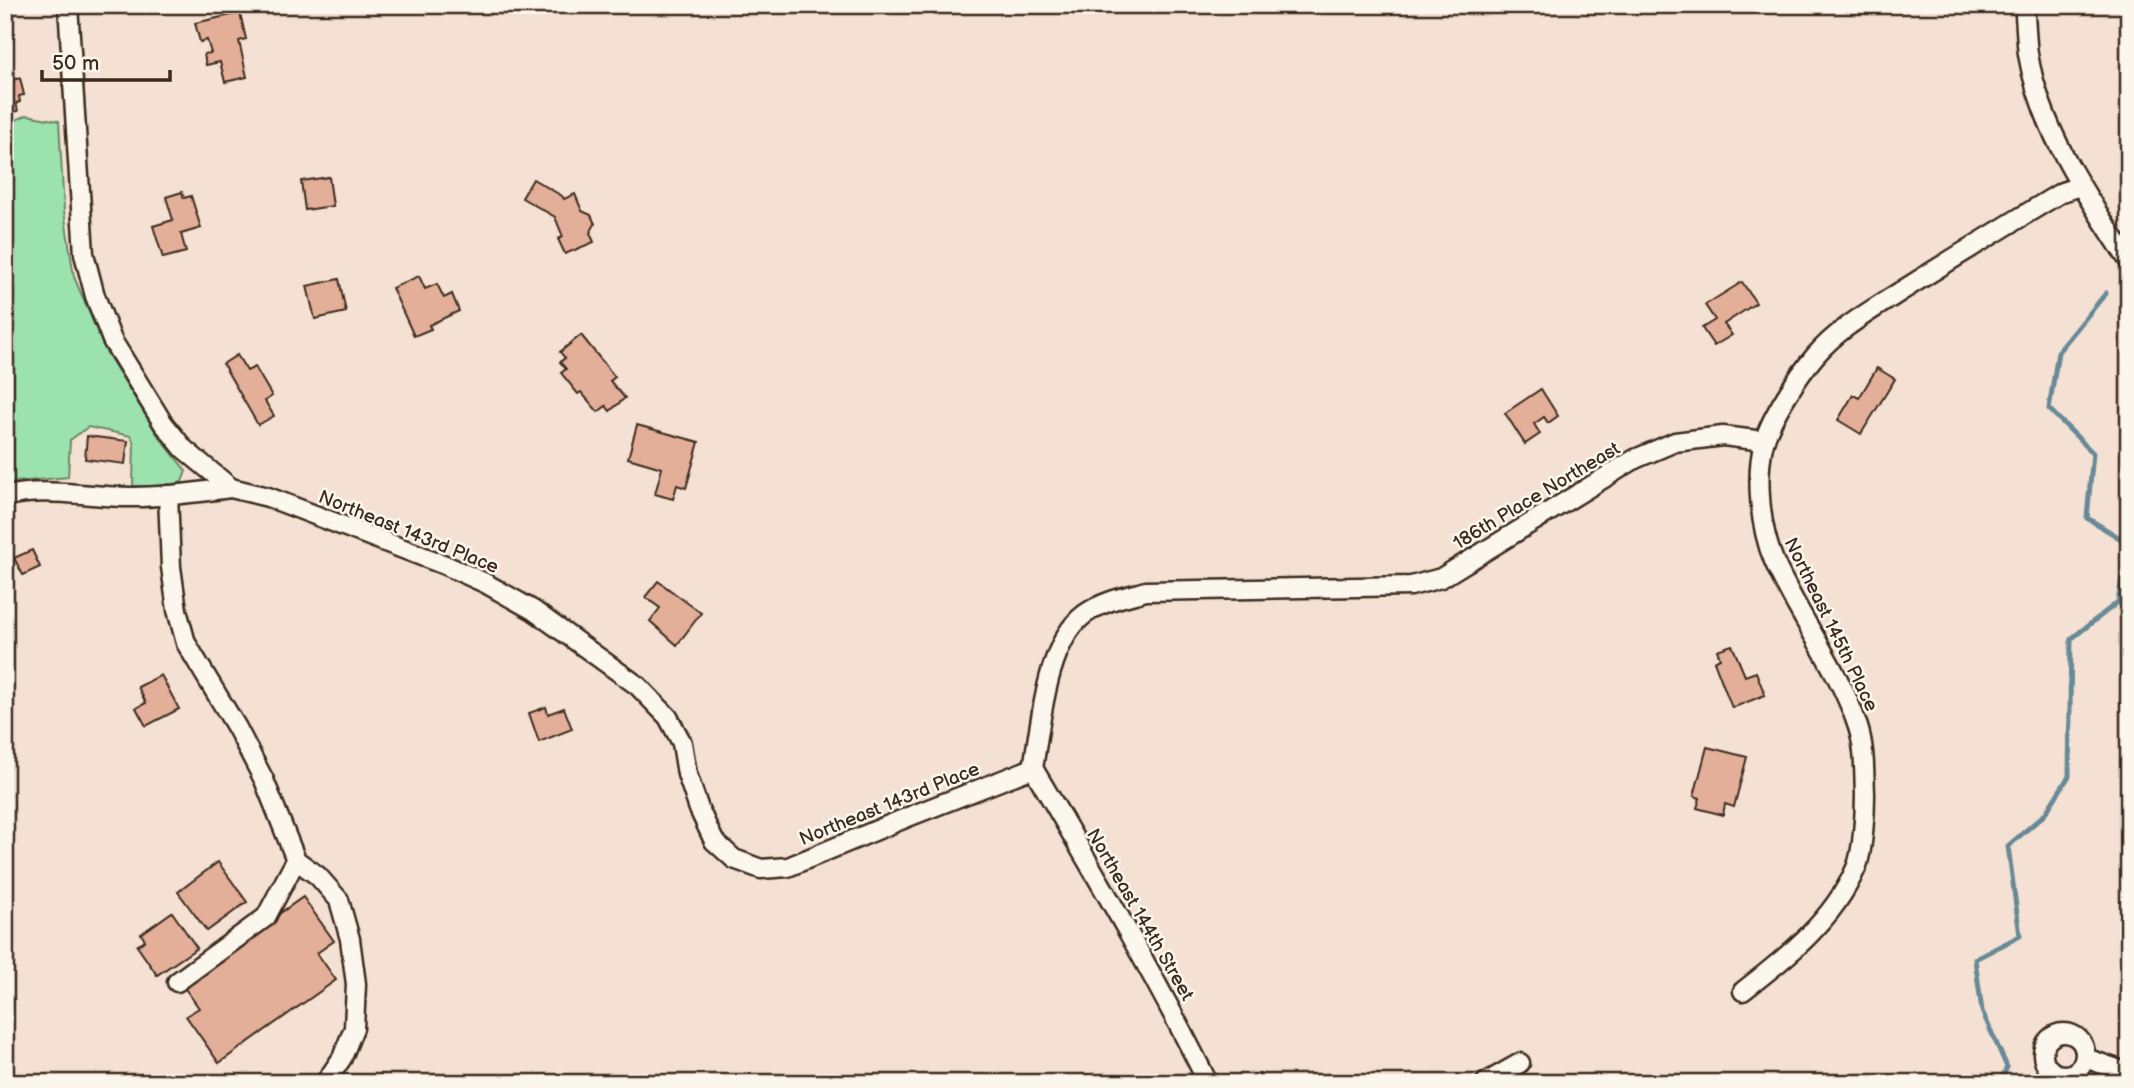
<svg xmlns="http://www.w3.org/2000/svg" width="2134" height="1088" font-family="'Balsamiq Sans',sans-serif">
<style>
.green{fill:#9ce2ae;stroke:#6c8666;stroke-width:2}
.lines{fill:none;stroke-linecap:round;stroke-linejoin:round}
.stream{stroke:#688a97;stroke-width:5}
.building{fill:#e4af98;stroke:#3b2a1e;stroke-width:2}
.minor-casing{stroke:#3b2a1e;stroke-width:23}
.minor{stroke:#fbf7ec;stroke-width:18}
.labels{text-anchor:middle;stroke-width:5;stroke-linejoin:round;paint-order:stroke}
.street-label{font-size:19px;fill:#3b2a1e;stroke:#fbf7ec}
</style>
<rect width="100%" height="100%" fill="#f4e1d3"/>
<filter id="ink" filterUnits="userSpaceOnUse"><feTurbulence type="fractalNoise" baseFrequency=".0143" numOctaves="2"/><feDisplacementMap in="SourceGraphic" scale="14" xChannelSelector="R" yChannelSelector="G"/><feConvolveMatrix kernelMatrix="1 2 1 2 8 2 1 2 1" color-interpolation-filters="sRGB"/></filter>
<g filter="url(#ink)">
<!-- green -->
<path class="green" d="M 27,115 L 59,121 L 64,211 L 74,277 L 105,350 L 157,434 L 186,471 L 182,482 L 165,486 L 133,486 L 134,444 L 131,436 L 88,427 L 70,440 L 68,477 L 5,483 L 5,125 Z"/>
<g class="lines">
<!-- stream -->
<path class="stream" d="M 2000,1083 L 2007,1067 L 1982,1011 L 1975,959 L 2020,936 L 2008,846 L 2045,814 L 2069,776 L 2071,639 L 2118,602 L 2128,543 L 2087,518 L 2093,453 L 2049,409 L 2058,352 L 2106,293"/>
</g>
<!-- building -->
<g class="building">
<path d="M 240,13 L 246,39 L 239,41 L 247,77 L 225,82 L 220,62 L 206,65 L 204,54 L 211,53 L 207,40 L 200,42 L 195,23 Z"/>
<path d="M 20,78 L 24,95 L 19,96 L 20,102 L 16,103 L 18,111 L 5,114 L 5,82 Z"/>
<path d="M 329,177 L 333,206 L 305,210 L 301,181 Z"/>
<path d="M 533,179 L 562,196 L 564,199 L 575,194 L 582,211 L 591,215 L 595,224 L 590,233 L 594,242 L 565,254 L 558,239 L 563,237 L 555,217 L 522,198 Z"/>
<path d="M 182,192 L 184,198 L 191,196 L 201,228 L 181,234 L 186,252 L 163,258 L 153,226 L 173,220 L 166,197 Z"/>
<path d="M 419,276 L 425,289 L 437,284 L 444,298 L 452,294 L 459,311 L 429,325 L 431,329 L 414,336 L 392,288 Z"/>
<path d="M 339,279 L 346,312 L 315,319 L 307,286 Z"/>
<path d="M 1742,282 L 1756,303 L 1724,324 L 1732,335 L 1714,346 L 1702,328 L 1715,320 L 1705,305 Z"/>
<path d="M 581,335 L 615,377 L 610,381 L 625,398 L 610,411 L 606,406 L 598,412 L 581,392 L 578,394 L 561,373 L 566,369 L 560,362 L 565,358 L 560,352 Z"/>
<path d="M 237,355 L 247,371 L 255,367 L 272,396 L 265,401 L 274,416 L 258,425 L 223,364 Z"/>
<path d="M 1877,368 L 1895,379 L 1861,434 L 1838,420 L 1853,395 L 1859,398 Z"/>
<path d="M 1541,389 L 1558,416 L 1548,423 L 1544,417 L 1534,424 L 1540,434 L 1525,444 L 1505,413 Z"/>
<path d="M 637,425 L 699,442 L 686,488 L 677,485 L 673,499 L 655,494 L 662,468 L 628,458 Z"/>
<path d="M 87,436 L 128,441 L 125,464 L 85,459 Z"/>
<path d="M 32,550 L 40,567 L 23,575 L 14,558 Z"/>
<path d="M 658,581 L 701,613 L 677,645 L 650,621 L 660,608 L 645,597 Z"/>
<path d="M 1732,645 L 1745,676 L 1756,672 L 1765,695 L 1732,708 L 1714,661 L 1720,658 L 1717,650 Z"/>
<path d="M 161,675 L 179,709 L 146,726 L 136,708 L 146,703 L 138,687 Z"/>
<path d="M 546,707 L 548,714 L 564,708 L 572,729 L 539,742 L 529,713 Z"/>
<path d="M 1707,747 L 1747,757 L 1734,807 L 1725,804 L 1723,815 L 1697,808 L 1700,798 L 1694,796 Z"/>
<path d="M 218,862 L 247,902 L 207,931 L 178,892 Z"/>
<path d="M 303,897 L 334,941 L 317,953 L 336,980 L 219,1063 L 186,1016 L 199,1008 L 181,983 Z"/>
<path d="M 172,912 L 197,948 L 157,975 L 137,946 L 145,940 L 141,934 Z"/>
</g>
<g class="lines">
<defs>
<g id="minor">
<path d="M 68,5 L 84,254 L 95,296 L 112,340 L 163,423 L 184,449 L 231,488 L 268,497 L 445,565 L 485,583 L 533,610 L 638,686 L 668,717 L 682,743 L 687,774 L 699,809 L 714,841 L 734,859 L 761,869 L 788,867 L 908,817 L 1033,768"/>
<path d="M 2024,5 C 2026,21 2026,38 2028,54 C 2041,131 2087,197 2129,261"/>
<path d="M 168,495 L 171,567 L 177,610 L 186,643 L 237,728 L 264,780 L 296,860 L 318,876 L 339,900 L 350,939 L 356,984 L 354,1028 L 342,1058 L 325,1083"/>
<path d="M 5,497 C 43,486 95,498 134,497 C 167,497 199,492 231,488"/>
<path d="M 1033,768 C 1041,723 1046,643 1085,614 C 1103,601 1125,597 1146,591 L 1411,586 L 1441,578 L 1635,459 L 1675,442 L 1723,436 L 1764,441"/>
<path d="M 1033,768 C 1094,872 1155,975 1208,1083"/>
<path d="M 177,982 L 266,917 L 296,860"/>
<path d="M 1743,991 C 1787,957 1833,921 1856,868 C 1863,852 1865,813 1865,795 C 1864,772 1865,748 1858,727 C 1839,668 1799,618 1774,561 C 1760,528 1755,477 1764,442 C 1771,417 1798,376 1815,356 C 1837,330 1867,313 1895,295 C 1950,260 2006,226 2062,192 L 2080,186"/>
<circle cx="2064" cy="1054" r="21"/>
<path d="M 2085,1058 L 2129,1073"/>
<path d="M 1485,1083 L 1520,1063"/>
</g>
</defs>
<!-- minor casing -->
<use href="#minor" class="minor-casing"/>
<!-- minor -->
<use href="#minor" class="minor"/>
</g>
</g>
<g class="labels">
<!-- street labels -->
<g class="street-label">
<text transform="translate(1536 495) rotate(-31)" y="7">186th Place Northeast</text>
<text transform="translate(409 531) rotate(22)" y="7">Northeast 143rd Place</text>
<text transform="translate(1832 624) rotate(64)" y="7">Northeast 145th Place</text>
<text transform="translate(889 803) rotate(-22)" y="7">Northeast 143rd Place</text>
<text transform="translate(1141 914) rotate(60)" y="7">Northeast 144th Street</text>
</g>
</g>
<!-- margin -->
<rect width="2134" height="1088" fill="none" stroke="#fbf7ec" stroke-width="28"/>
<rect x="14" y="14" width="2106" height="1060" fill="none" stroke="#3b2a1e" stroke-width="2.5" filter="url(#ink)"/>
<!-- scale -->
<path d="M42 70v10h128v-10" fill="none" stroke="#3b2a1e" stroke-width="3.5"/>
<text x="52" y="70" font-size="21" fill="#3b2a1e" stroke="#fbf7ec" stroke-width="5" paint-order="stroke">50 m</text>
</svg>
